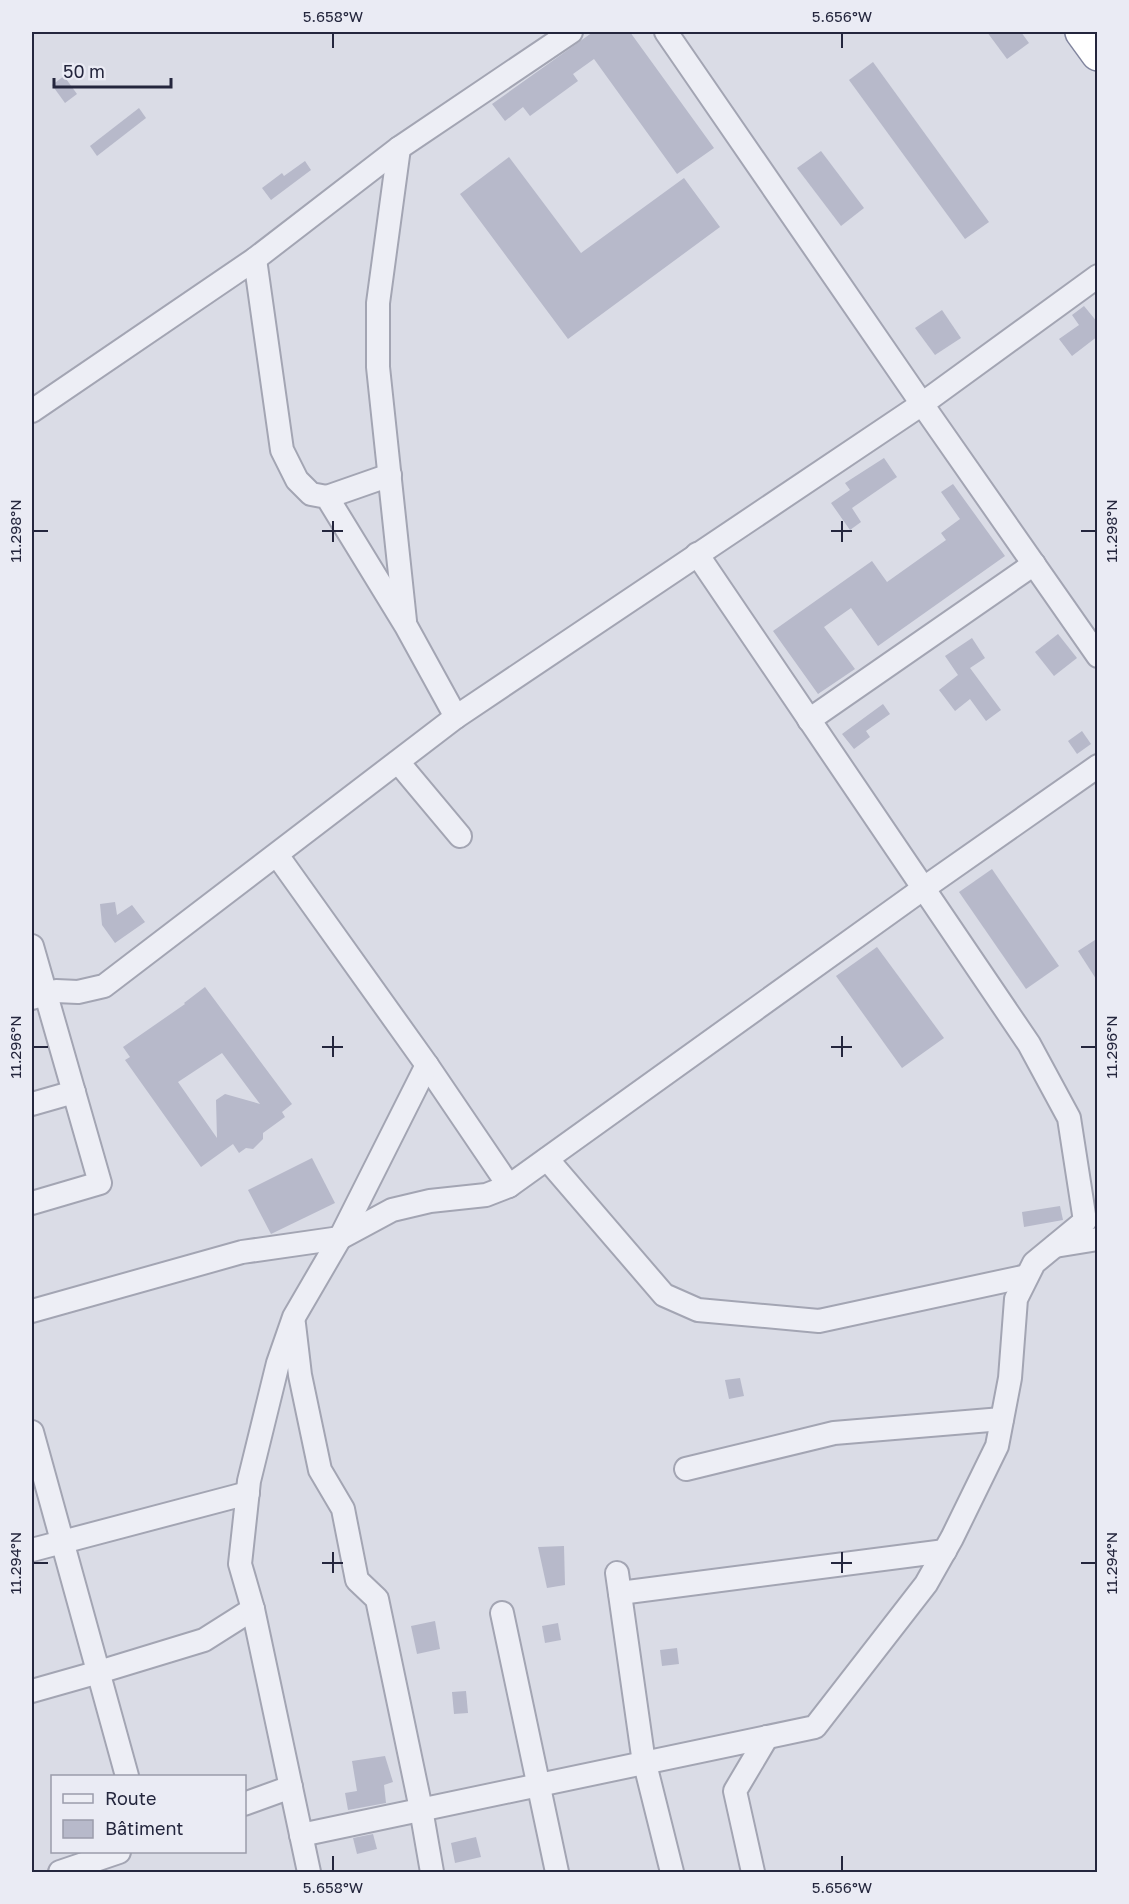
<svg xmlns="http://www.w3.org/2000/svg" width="1129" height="1904" font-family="'Golos Text',sans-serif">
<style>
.building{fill:#b7b9ca;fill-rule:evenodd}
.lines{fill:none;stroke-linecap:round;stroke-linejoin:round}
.minor-casing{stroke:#a3a5b3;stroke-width:26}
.highway-casing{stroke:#81859e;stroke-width:36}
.minor{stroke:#edeef5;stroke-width:22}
.highway{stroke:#fff;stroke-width:33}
.ticks{fill:none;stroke:#24263d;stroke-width:2}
.neatline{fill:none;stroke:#24263d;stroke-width:2}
.ticks-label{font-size:15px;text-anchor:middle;fill:#24263d}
</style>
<rect width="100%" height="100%" fill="#dadce6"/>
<!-- building -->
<g class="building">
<path d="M 593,32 L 630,32 L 714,148 L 677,174 L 594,59 L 573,74 L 578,81 L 530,116 L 523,107 L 505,121 L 492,104 Z"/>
<path d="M 987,32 L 1021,32 L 1029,43 L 1007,59 Z"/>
<path d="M 873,62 L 989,222 L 965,239 L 849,80 Z"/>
<path d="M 64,76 L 77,94 L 65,103 L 52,85 Z"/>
<path d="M 139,108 L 146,118 L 97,156 L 90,146 Z"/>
<path d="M 821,151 L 864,208 L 841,226 L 797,168 Z"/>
<path d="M 509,157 L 581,253 L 684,178 L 720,227 L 568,339 L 460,194 Z"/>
<path d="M 305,161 L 311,170 L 271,200 L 262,188 L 282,173 L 284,176 Z"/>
<path d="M 1084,306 L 1098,323 L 1098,336 L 1072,356 L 1059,339 L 1079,325 L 1072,315 Z"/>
<path d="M 942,310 L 961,338 L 935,355 L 915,328 Z"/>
<path d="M 884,458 L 897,477 L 852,508 L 861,522 L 850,530 L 831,503 L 850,490 L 845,483 Z"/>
<path d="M 953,484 L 1005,556 L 878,646 L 851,608 L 824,627 L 855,669 L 818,694 L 773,631 L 872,561 L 887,582 L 946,540 L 941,533 L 960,519 L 941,492 Z"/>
<path d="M 1058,634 L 1077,658 L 1054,676 L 1035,652 Z"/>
<path d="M 972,638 L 985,658 L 970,668 L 1001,710 L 986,721 L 970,699 L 955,711 L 939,690 L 958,675 L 945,656 Z"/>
<path d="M 883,704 L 890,714 L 866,731 L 870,737 L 854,749 L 842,734 Z"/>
<path d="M 1082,731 L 1091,744 L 1077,754 L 1068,741 Z"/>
<path d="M 992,869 L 1059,966 L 1026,989 L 959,892 Z"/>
<path d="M 115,902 L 117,915 L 132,905 L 145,922 L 115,943 L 102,925 L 100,904 Z"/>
<path d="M 1098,938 L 1098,982 L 1078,951 Z"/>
<path d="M 877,947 L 944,1038 L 902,1068 L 836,976 Z"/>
<path d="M 205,987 L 292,1104 L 282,1112 L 285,1117 L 263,1133 L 263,1139 L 253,1149 L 246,1148 L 239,1153 L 233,1144 L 201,1167 L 125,1060 L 130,1057 L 123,1047 L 185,1004 L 184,1003 ZM 222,1053 L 260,1104 L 225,1094 L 216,1100 L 217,1138 L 178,1082 Z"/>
<path d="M 312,1158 L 335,1203 L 271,1234 L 248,1190 Z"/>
<path d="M 1060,1206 L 1063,1220 L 1024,1227 L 1022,1212 Z"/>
<path d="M 740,1378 L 744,1396 L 729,1399 L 725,1380 Z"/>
<path d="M 564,1546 L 565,1585 L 547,1588 L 538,1547 Z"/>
<path d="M 435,1621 L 440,1649 L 417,1654 L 411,1626 Z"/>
<path d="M 558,1623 L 561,1640 L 545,1643 L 542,1626 Z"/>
<path d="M 677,1648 L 679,1664 L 662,1666 L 660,1650 Z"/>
<path d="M 466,1691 L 468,1713 L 454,1714 L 452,1692 Z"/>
<path d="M 385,1756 L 393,1782 L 384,1785 L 386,1803 L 348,1810 L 345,1793 L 357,1791 L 352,1761 Z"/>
<path d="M 373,1834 L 377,1849 L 357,1854 L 353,1838 Z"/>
<path d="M 476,1837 L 481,1857 L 455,1863 L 451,1843 Z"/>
</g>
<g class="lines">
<defs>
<g id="minor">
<path d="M 666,32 L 922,404 L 1098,656"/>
<path d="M 399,148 L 378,303 L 378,367 L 405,621"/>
<path d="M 255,259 L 282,450 L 297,480 L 311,494 L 327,497 L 406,626 L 456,717"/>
<path d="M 32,411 L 255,259 L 399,148 L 571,32"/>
<path d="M 327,497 L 390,475"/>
<path d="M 809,720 L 1034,564"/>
<path d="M 398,762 L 460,836"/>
<path d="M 277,855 L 427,1065 L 509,1186"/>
<path d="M 32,946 L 100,1183 L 32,1203"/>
<path d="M 32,998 L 56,991 L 78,992 L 104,986 L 456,717 L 922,404 L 1098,276"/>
<path d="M 32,1104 L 74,1092"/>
<path d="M 547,1159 L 664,1295 L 698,1310 L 819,1321 L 1027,1276"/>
<path d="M 1055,1246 L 1098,1239"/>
<path d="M 32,1311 L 242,1252 L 340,1238 L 392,1210 L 430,1201 L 486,1195 L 509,1186 L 924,888 L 1098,766"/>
<path d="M 294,1324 L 300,1375 L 320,1470 L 343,1509 L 357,1580 L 377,1599 L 421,1809 L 432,1872"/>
<path d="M 32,1432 L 127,1776"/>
<path d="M 686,1469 L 834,1433 L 1002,1419"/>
<path d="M 32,1550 L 248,1493"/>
<path d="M 617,1573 L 643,1756 L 672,1872"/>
<path d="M 620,1593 L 945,1551"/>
<path d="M 502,1613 L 557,1872"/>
<path d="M 32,1691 L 99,1672 L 204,1640 L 253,1609"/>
<path d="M 244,1804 L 291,1787"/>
<path d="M 301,1835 L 815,1727 L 926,1584 L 952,1538 L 997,1446 L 1010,1378 L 1016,1299 L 1034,1263 L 1085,1221 L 1069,1118 L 1029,1044 L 697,554"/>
<path d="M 60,1872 L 119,1852"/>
<path d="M 309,1872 L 253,1609 L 240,1564 L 249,1481 L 278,1363 L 294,1317 L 340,1238 L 427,1065"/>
<path d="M 753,1872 L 735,1791 L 767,1737"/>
</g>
<path id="highway" d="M 1082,32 L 1098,54"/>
</defs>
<!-- minor casing -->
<use href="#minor" class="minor-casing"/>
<!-- highway casing -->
<use href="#highway" class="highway-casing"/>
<!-- minor -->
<use href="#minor" class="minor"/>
<!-- highway -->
<use href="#highway" class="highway"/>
</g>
<!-- ticks -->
<path class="ticks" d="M 333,33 L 333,48M 842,33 L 842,48M 333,521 L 333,542M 842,521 L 842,542M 33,531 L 48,531M 322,531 L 343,531M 831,531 L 852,531M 1081,531 L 1096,531M 333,1036 L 333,1057M 842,1036 L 842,1057M 33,1047 L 48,1047M 322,1047 L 343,1047M 831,1047 L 852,1047M 1081,1047 L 1096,1047M 333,1552 L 333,1573M 842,1552 L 842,1573M 33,1563 L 48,1563M 322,1563 L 343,1563M 831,1563 L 852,1563M 1081,1563 L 1096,1563M 333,1856 L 333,1871M 842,1856 L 842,1871"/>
<!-- border -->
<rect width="1129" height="1904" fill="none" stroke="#eaebf4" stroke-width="66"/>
<!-- legend -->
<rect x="51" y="1775" width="195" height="78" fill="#eaebf4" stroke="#9b9cab" stroke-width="1.5"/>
<rect x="63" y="1794" width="30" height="9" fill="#edeef5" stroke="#9b9cab" stroke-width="1.5"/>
<text x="105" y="1805" font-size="18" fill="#24263d">Route</text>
<rect x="63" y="1820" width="30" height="18" fill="#b7b9ca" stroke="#9b9cab" stroke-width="1.5"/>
<text x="105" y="1835" font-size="18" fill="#24263d">Bâtiment</text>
<!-- scale -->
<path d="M54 78v9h117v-9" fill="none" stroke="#24263d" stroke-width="3"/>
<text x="63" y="78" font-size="18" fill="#24263d" stroke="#eaebf4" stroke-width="4.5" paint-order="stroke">50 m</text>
<rect x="33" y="33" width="1063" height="1838" class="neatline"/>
<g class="ticks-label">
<text x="333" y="22">5.658°W</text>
<text x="842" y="22">5.656°W</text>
<text transform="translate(16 531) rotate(-90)" y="5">11.298°N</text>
<text transform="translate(1112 531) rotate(-90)" y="5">11.298°N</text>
<text transform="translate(16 1047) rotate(-90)" y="5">11.296°N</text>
<text transform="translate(1112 1047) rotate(-90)" y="5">11.296°N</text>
<text transform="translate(16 1563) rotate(-90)" y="5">11.294°N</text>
<text transform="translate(1112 1563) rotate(-90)" y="5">11.294°N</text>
<text x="333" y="1893">5.658°W</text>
<text x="842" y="1893">5.656°W</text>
</g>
</svg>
